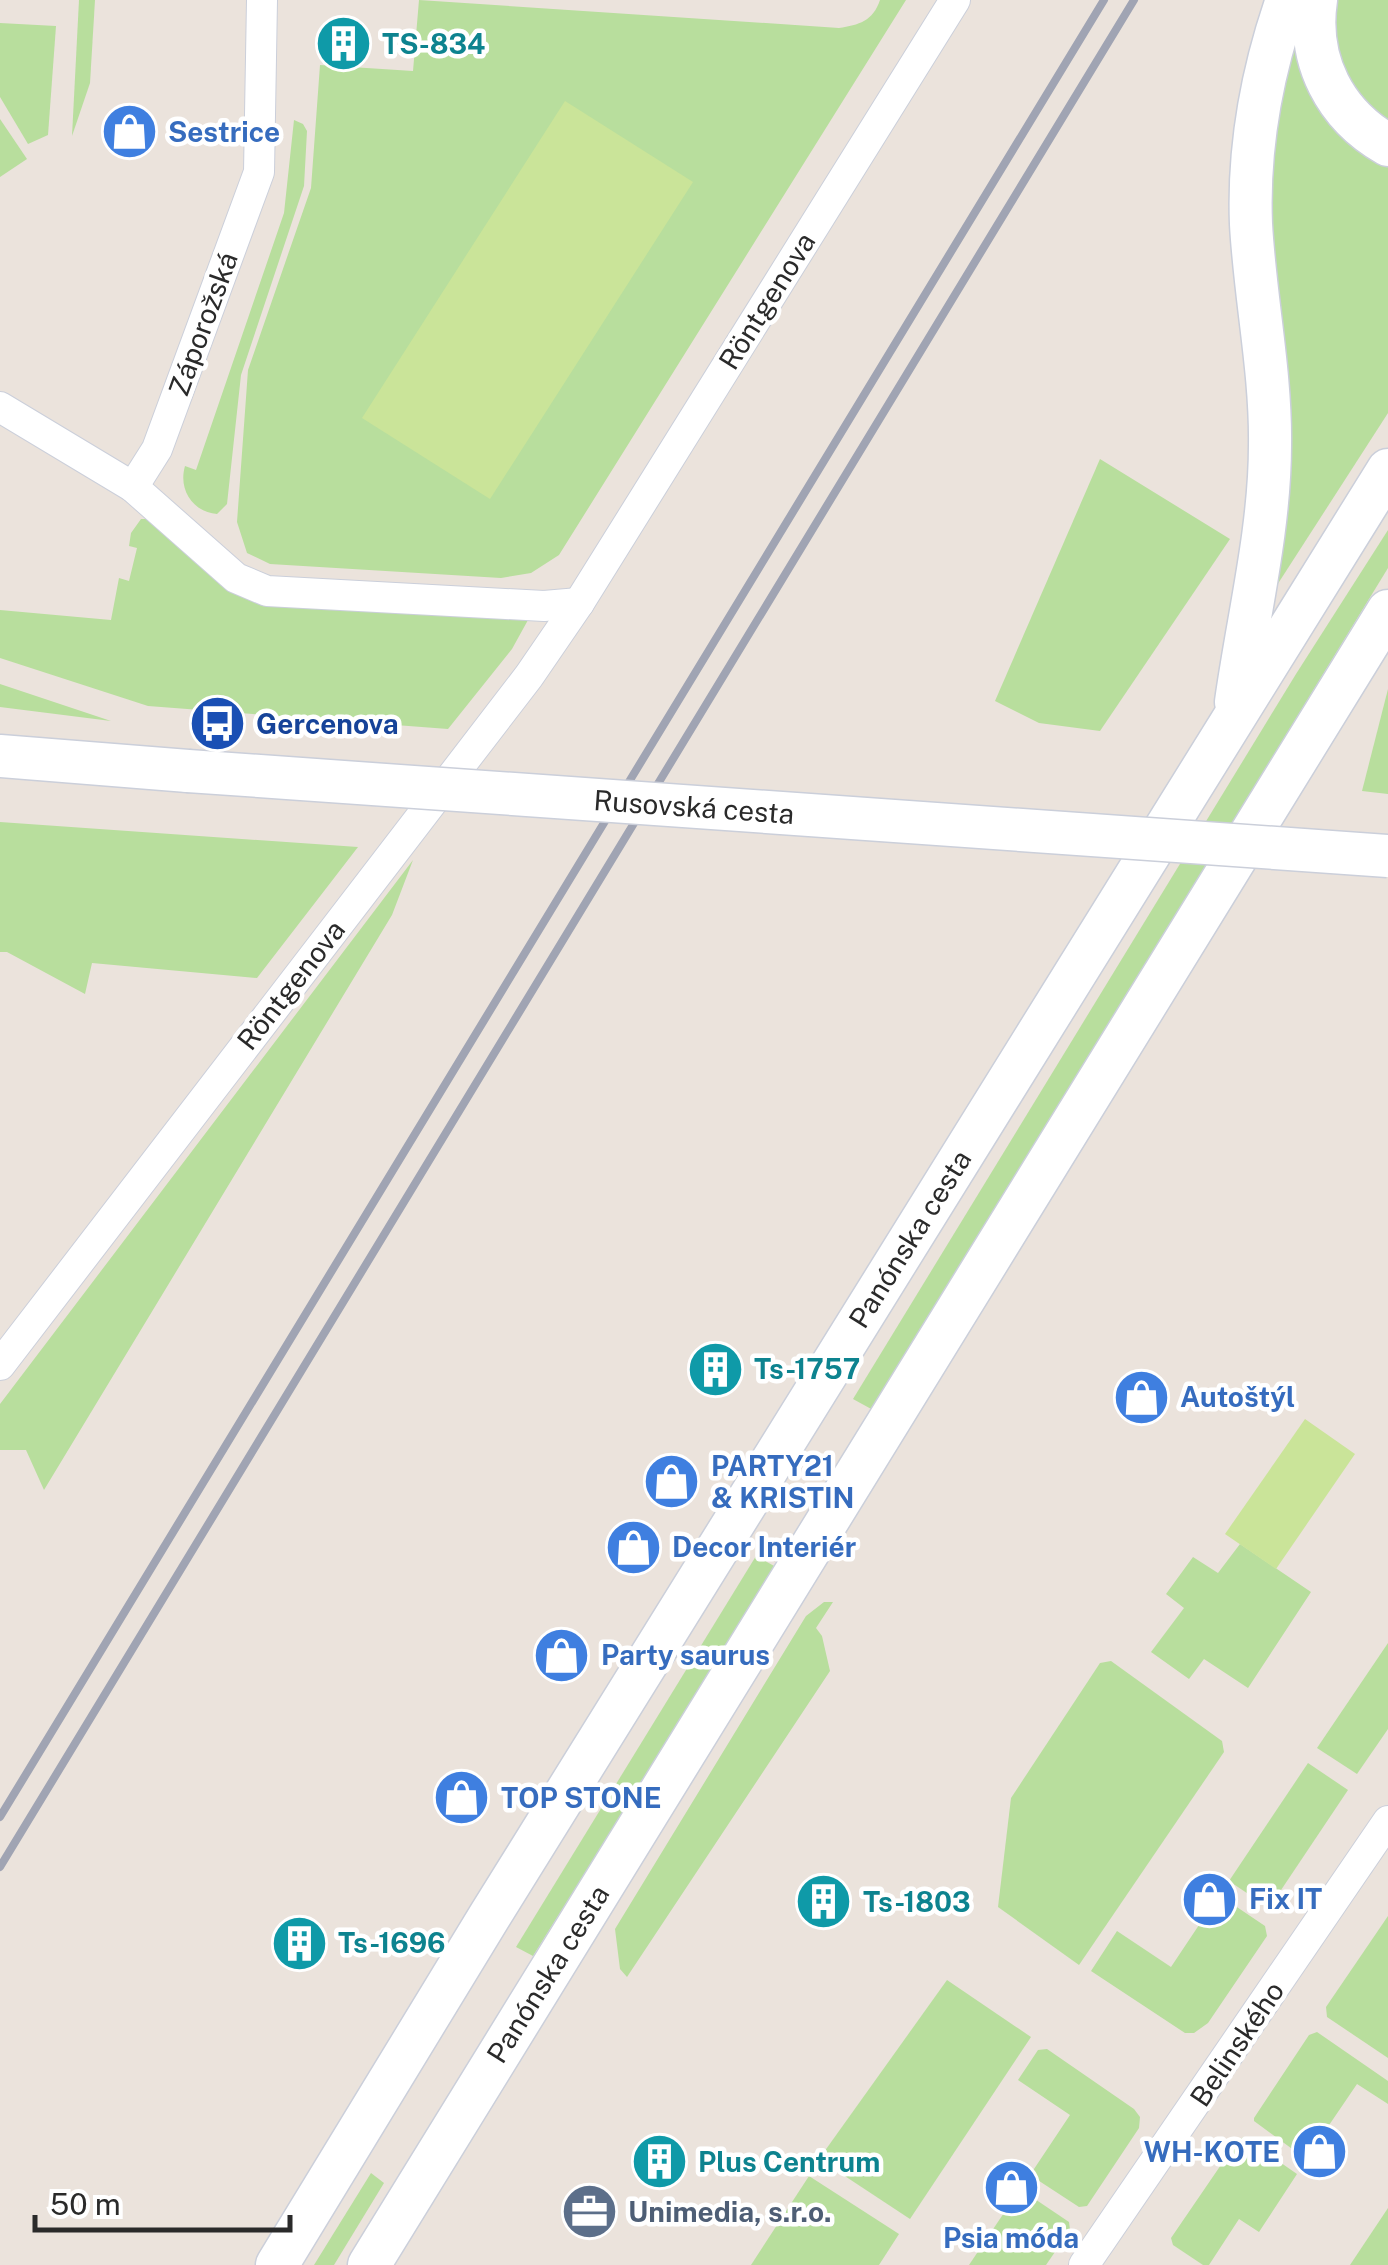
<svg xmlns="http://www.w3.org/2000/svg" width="1388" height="2265" font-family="'Public Sans',sans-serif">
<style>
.green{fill:#b8de9d}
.pitch{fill:#cae499}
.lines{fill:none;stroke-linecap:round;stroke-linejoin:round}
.street-casing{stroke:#cbcfda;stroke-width:32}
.secondary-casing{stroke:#cbcfda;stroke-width:45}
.street{stroke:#fff;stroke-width:30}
.secondary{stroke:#fff;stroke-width:42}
.rail{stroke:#a0a4b3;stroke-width:8}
.secondary-bridge-casing{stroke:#cbcfda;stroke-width:45;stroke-linecap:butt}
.secondary-bridge{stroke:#fff;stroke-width:42}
.labels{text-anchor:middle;stroke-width:9;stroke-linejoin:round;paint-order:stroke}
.culture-label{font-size:28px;font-weight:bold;fill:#0d838f;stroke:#fff;text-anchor:start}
.shop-label{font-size:28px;font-weight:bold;fill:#366cbe;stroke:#fff;text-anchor:start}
.street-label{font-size:28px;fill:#2a2a2a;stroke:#fff}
.transit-label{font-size:28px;font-weight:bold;fill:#164399;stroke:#fff;text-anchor:start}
.service-label{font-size:28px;font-weight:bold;fill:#4e5e75;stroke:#fff;text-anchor:start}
</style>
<rect width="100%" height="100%" fill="#ebe3dc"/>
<!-- green -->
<g class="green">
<path d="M 79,0 L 95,0 L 90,83 L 72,136 Z"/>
<path d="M 419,0 L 839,28 C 859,25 873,21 880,0 L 906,0 L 559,555 L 531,573 L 501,578 L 270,564 L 247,553 L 237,522 L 248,370 L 311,188 L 320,65 L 413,71 Z"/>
<path d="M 1309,0 L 1388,0 L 1388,413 L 1261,610 L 1266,194 L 1288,39 Z"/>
<path d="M 0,23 L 56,26 L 48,135 L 28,144 L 0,97 Z"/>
<path d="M 0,119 L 27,159 L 0,177 Z"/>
<path d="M 294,120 L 303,124 L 307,131 L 304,186 L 241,375 L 227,504 L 217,514 C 193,512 178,490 185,466 L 196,470 L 284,213 Z"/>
<path d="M 1100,459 L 1230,539 L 1100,731 L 1039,723 L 995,701 Z"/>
<path d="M 141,519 L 150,519 L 242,594 L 528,620 L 512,649 L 448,729 L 148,706 L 0,658 L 0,610 L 111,620 L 119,578 L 129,581 L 137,548 L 129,546 L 131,533 Z"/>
<path d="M 1388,530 L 1388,568 L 873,1410 L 853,1399 L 1296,674 Z"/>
<path d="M 0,684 L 111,721 L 0,707 Z"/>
<path d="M 1388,689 L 1388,794 L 1362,791 Z"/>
<path d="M 0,822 L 358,847 L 257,978 L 92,963 L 85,994 L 7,952 L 0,952 Z"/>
<path d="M 413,860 L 392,915 L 44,1490 L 26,1450 L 0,1450 L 0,1404 Z"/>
<path d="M 1240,1544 L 1311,1592 L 1248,1688 L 1204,1659 L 1189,1679 L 1151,1652 L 1184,1608 L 1166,1594 L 1193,1557 L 1218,1573 Z"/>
<path d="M 756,1556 L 776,1567 L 533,1956 L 516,1947 Z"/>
<path d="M 824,1602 L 833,1602 L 816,1628 L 822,1636 L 830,1671 L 627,1977 L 620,1969 L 615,1929 L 806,1616 Z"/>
<path d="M 1388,1643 L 1388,1729 L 1357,1774 L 1317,1748 Z"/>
<path d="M 1111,1661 L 1222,1741 L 1224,1752 L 1079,1965 L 998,1907 L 1011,1798 L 1100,1663 Z"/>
<path d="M 1308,1763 L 1348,1790 L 1269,1908 L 1229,1881 Z"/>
<path d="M 1219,1895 L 1265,1926 L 1267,1936 L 1208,2023 L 1194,2033 L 1185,2033 L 1091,1971 L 1117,1931 L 1171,1967 Z"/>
<path d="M 1388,1916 L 1388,2058 L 1327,2017 L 1326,2007 Z"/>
<path d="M 947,1980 L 1031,2037 L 910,2219 L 819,2159 Z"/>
<path d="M 1317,2032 L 1388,2081 L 1388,2104 L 1357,2084 L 1306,2159 L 1254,2121 L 1254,2118 L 1309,2035 Z"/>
<path d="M 1047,2049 L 1134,2109 L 1140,2117 L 1139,2128 L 1087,2206 L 1079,2207 L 1030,2175 L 1070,2115 L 1018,2080 L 1038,2050 Z"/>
<path d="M 1244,2137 L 1297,2174 L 1259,2232 L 1239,2219 L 1209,2265 L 1203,2265 L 1173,2245 L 1171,2238 L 1238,2140 Z"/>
<path d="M 371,2173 L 384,2183 L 334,2265 L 314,2265 Z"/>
<path d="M 809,2176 L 899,2234 L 879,2265 L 751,2265 Z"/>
<path d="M 1020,2189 L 1069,2222 L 1070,2230 L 1046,2265 L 969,2265 Z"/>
<path d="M 1388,2208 L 1388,2265 L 1350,2265 Z"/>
</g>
<!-- pitch -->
<g class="pitch">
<path d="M 565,101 L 693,182 L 490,499 L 362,418 Z"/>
<path d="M 1305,1419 L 1355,1454 L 1276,1569 L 1225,1534 Z"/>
</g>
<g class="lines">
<defs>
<g id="street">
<path d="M 0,407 L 133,487 L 236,578 L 267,591 L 544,606 L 579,603"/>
<path d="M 133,487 L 157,449 L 259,172 L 262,0"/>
<path d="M 0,1365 L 529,676 L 579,603 L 955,0"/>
<path d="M 1084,2265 L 1388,1821"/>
</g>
<g id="secondary">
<path d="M 1316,0 C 1307,61 1335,115 1388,145"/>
<path d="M 1236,702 C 1248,617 1270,530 1270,445 C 1271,371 1255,298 1251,224 C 1248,148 1262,72 1287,0"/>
<path d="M 0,756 L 188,771"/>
<path d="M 277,2265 L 489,1917 L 1388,470"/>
<path d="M 369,2265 L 1388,611"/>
</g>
</defs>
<!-- street casing -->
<use href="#street" class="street-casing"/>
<!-- secondary casing -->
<use href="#secondary" class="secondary-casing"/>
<!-- street -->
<use href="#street" class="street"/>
<!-- secondary -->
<use href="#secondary" class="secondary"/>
<!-- rail -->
<g class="rail">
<path d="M 0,1817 L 1104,0"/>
<path d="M 0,1867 L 1134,0"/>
</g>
<defs>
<path id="secondary-bridge" d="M 188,771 L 1388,856"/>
</defs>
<!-- secondary-bridge casing -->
<use href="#secondary-bridge" class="secondary-bridge-casing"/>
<!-- secondary-bridge -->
<use href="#secondary-bridge" class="secondary-bridge"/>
</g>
<!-- icons -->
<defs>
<symbol id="building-disc" viewBox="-11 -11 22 22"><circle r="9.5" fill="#0f9aa8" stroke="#fff"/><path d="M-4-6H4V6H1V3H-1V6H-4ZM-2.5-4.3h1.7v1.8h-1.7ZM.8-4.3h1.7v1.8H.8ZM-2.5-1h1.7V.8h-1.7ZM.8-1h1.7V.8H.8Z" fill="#fff"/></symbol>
<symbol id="shop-disc" viewBox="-11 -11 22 22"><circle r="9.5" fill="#3f7fe0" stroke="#fff"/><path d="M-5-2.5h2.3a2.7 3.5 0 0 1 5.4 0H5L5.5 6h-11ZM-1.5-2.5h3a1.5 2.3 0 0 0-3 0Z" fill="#fff"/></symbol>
<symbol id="bus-disc" viewBox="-11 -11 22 22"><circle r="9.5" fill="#1a4fb4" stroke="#fff"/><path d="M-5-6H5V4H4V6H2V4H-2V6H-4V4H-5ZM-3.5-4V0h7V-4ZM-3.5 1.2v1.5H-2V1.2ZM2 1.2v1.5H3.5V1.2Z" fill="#fff"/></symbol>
<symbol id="office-disc" viewBox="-11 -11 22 22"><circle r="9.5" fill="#5c6f8a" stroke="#fff"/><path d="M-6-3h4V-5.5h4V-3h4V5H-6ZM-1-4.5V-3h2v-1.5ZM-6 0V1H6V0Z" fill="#fff"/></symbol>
</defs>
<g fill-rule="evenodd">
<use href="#building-disc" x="312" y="12" width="63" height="63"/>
<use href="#shop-disc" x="98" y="100" width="63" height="63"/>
<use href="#bus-disc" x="186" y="692" width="63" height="63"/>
<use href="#building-disc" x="684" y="1338" width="63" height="63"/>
<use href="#shop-disc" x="1110" y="1366" width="63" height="63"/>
<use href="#shop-disc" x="640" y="1450" width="63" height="63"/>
<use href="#shop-disc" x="602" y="1516" width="63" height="63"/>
<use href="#shop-disc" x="530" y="1624" width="63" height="63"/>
<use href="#shop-disc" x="430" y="1766" width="63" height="63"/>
<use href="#shop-disc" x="1178" y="1868" width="63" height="63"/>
<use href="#building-disc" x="792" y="1870" width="63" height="63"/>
<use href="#building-disc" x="268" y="1912" width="63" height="63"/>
<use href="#shop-disc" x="1288" y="2120" width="63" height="63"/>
<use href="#building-disc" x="628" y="2130" width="63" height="63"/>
<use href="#shop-disc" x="980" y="2156" width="63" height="63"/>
<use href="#office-disc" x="558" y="2180" width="63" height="63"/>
</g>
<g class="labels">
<!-- culture labels -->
<g class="culture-label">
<text x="382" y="54">TS-834</text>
<text x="754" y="1379">Ts-1757</text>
<text x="863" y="1912">Ts-1803</text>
<text x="338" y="1953">Ts-1696</text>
<text x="698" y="2172">Plus Centrum</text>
</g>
<!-- shop labels -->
<g class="shop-label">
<text x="168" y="142">Sestrice</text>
<text x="1180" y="1407">Autoštýl</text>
<text x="711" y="1476">PARTY21<tspan x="711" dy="32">&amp; KRISTIN</tspan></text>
<text x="672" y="1557">Decor Interiér</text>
<text x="601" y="1665">Party saurus</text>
<text x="501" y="1808">TOP STONE</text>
<text x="1249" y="1909">Fix IT</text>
<text x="1280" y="2162" text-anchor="end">WH-KOTE</text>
<text x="1011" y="2248" text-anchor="middle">Psia móda</text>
</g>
<!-- street labels -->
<g class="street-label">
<text transform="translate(767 301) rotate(-58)" y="10">Röntgenova</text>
<text transform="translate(203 324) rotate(-70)" y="10">Záporožská</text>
<text transform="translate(694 807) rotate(4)" y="10">Rusovská cesta</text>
<text transform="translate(291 985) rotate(-52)" y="10">Röntgenova</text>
<text transform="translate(910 1239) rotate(-58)" y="10">Panónska cesta</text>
<text transform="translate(548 1974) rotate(-58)" y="10">Panónska cesta</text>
<text transform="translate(1237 2044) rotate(-56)" y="10">Belinského</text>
</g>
<!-- transit labels -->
<g class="transit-label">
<text x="256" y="734">Gercenova</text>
</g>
<!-- service labels -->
<g class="service-label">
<text x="628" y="2222">Unimedia, s.r.o.</text>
</g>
</g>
<!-- scale -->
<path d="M35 2215v15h255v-15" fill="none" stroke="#2a2a2a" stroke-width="5"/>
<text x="50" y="2215" font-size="30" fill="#2a2a2a" stroke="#ffffff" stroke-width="8" paint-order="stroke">50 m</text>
</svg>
